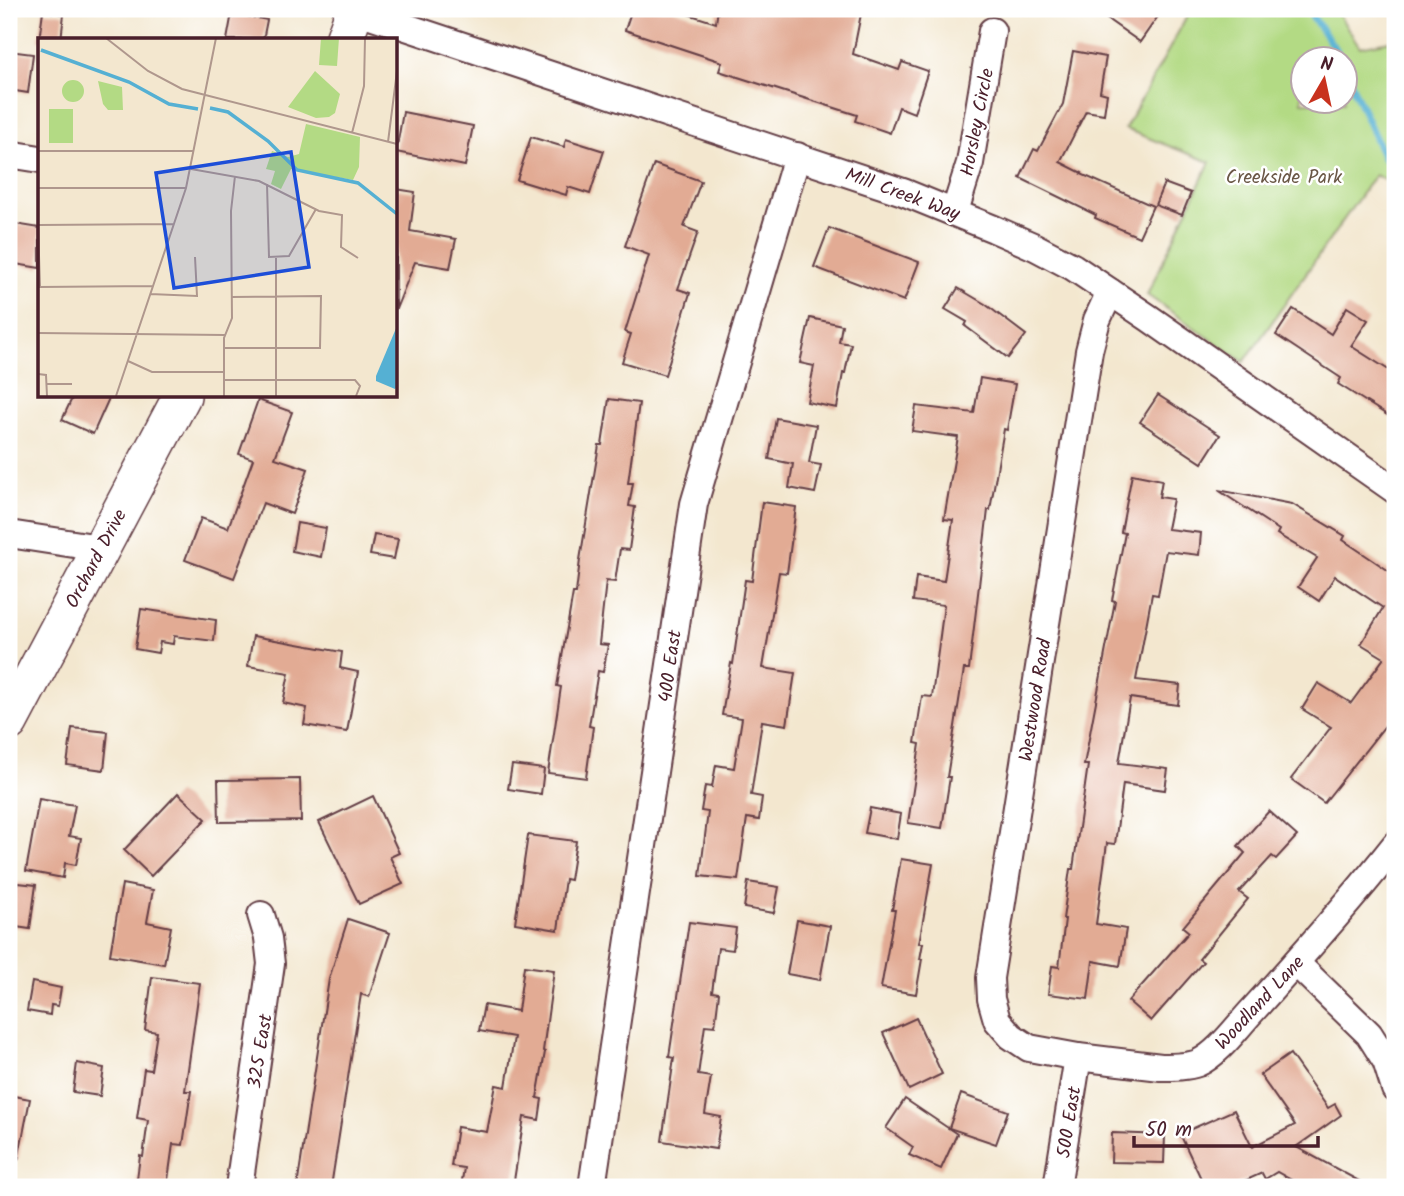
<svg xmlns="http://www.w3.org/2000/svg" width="1404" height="1196" font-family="Kalam,sans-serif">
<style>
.green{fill:#b3da84;stroke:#7e7c58;stroke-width:2;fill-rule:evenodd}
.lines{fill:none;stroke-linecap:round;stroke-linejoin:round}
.stream{stroke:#55b0d3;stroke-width:7}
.building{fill:#e2ab94}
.street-casing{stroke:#633d44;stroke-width:30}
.secondary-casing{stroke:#633d44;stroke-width:40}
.street{stroke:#fff;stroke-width:26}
.secondary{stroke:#fff;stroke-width:37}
.labels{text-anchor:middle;stroke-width:5;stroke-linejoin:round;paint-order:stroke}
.street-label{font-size:19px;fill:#4a1f2b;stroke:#fff}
.park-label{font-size:19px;fill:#6a5746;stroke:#fff}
.inset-river{fill:none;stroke:#55b0d3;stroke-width:3.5}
.inset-road{fill:none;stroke:#af978d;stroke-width:2}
.view{fill:#1d4ed8;fill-opacity:0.15;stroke:#1d4ed8;stroke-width:3.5}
.inset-edge{fill:none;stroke:#4a1f2b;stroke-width:3.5}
</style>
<rect width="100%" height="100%" fill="#fff"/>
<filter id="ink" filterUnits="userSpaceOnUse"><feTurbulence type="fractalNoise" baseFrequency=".0143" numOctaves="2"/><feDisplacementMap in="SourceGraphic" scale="14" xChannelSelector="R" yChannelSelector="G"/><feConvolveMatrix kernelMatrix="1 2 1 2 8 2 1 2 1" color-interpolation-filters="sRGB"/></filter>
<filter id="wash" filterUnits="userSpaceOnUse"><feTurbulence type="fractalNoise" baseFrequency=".00686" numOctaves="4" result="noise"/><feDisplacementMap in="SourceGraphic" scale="28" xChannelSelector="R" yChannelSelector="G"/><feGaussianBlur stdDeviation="1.57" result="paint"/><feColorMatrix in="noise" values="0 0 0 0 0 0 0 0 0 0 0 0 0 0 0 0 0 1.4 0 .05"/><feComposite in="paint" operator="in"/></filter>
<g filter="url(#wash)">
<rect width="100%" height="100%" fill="#f3e7cf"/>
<!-- green -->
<path class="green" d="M 1191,9 L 1335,9 L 1360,47 L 1395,40 L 1395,185 L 1375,175 L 1244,362 L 1147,295 L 1210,162 L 1125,129 ZM 1302,60 L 1344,60 L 1344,102 L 1302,102 Z"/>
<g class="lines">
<!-- stream -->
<g class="stream">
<path d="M 1308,9 C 1318,27 1332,41 1341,60"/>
<path d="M 1344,67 L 1384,158 L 1395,167"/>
</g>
</g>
<g id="blocks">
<!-- building -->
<g class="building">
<path d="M 632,9 L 672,9 L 716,23 L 718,9 L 862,9 L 853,54 L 899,70 L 902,62 L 928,71 L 914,113 L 899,107 L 890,133 L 855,121 L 857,115 L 719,71 L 722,62 L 625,30 Z"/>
<path d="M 1093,9 L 1163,9 L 1140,42 Z"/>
<path d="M 43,11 L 64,14 L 61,40 L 39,40 Z"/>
<path d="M 232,13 L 267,20 L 263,40 L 227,40 Z"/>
<path d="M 9,51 L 33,54 L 28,93 L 9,90 Z"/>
<path d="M 1073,51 L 1106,57 L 1100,92 L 1107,94 L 1104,114 L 1086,111 L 1060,162 L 1082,173 L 1081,174 L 1153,206 L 1139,237 L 1095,218 L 1096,215 L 1020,178 L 1034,149 L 1038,151 L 1063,104 Z"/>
<path d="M 403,112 L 473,126 L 465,166 L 396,152 Z"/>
<path d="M 531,137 L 564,147 L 566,139 L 604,151 L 590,194 L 568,187 L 566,195 L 517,180 Z"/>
<path d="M 654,164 L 701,181 L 684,227 L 698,232 L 678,289 L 690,293 L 665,375 L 622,362 L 631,334 L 625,332 L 649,255 L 625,246 Z"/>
<path d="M 1164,183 L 1191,193 L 1182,215 L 1155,205 Z"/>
<path d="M 396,189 L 415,192 L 410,231 L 456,239 L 450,268 L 415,262 L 396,309 Z"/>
<path d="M 9,223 L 40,228 L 40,268 L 9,263 Z"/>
<path d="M 829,228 L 919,262 L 904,301 L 814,267 Z"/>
<path d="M 958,288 L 985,304 L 1026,335 L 1008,358 L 965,326 L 967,322 L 945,309 Z"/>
<path d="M 1347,307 L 1368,320 L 1351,346 L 1395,374 L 1395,420 L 1338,384 L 1341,378 L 1276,335 L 1293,309 L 1331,334 Z"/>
<path d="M 810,318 L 842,325 L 839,342 L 851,344 L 845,373 L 843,373 L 837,408 L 807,402 L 814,366 L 800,363 Z"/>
<path d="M 980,378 L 1015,384 L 1007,430 L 1004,429 L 990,510 L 988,510 L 969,669 L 964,669 L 947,777 L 950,777 L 942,828 L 908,823 L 920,744 L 915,743 L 922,696 L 932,697 L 944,605 L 913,601 L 916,577 L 944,581 L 953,520 L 944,519 L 958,437 L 912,431 L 916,406 L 974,413 Z"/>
<path d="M 1158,395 L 1220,435 L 1202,463 L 1140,422 Z"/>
<path d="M 73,396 L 110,396 L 93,434 L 62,420 Z"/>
<path d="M 609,399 L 639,403 L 628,483 L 633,483 L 629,506 L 635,507 L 629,550 L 620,549 L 615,582 L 606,581 L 599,644 L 608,645 L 603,672 L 598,671 L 589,726 L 593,727 L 586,778 L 548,773 L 561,687 L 557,686 L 573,593 L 576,593 L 580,560 L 599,445 L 602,445 Z"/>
<path d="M 258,400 L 292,412 L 275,458 L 308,469 L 292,514 L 263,503 L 234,578 L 185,560 L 201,518 L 228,528 L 253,459 L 239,454 Z"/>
<path d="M 776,418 L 816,425 L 809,463 L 821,465 L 815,493 L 789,488 L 793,464 L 769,459 Z"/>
<path d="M 1132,474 L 1162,480 L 1159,497 L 1173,499 L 1167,529 L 1201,533 L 1199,555 L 1166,551 L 1158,595 L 1152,594 L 1136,680 L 1180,685 L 1178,705 L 1130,698 L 1119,763 L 1168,769 L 1165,790 L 1123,784 L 1115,844 L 1107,843 L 1096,924 L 1126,929 L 1120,966 L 1093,961 L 1088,999 L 1048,994 L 1052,966 L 1059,967 L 1065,919 L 1063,919 L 1070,869 L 1073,869 L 1088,765 L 1084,765 L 1115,601 L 1112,600 L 1125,533 L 1121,532 Z"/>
<path d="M 1218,490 L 1292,504 L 1345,536 L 1343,540 L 1395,575 L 1395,713 L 1324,803 L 1291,779 L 1331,727 L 1302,709 L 1318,683 L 1351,703 L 1384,658 L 1361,644 L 1383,608 L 1335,576 L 1319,601 L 1298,587 L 1317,558 L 1277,534 L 1279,530 Z"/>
<path d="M 762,502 L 796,507 L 787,573 L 779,572 L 763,668 L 795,673 L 787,725 L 762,721 L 751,795 L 762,797 L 759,820 L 747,818 L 738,880 L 700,876 L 708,812 L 701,811 L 705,786 L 712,787 L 716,765 L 734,768 L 742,718 L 722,715 L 731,663 L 733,664 L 745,580 L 752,581 Z"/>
<path d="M 297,523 L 326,528 L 321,557 L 292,551 Z"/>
<path d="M 374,535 L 398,539 L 394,559 L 370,555 Z"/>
<path d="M 141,609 L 216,620 L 214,641 L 174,636 L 173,644 L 160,642 L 158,653 L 135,649 Z"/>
<path d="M 253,636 L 342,652 L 340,668 L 358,672 L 347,732 L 304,725 L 307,708 L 283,703 L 289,673 L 248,666 Z"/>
<path d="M 72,728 L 108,732 L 104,770 L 67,765 Z"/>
<path d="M 512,765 L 544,769 L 541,794 L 508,789 Z"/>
<path d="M 300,779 L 301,821 L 219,822 L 218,780 Z"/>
<path d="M 178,793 L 206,819 L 151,876 L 124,850 Z"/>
<path d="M 373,796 L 399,853 L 390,857 L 403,884 L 359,904 L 319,822 Z"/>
<path d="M 39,799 L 75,805 L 69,836 L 81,838 L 76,865 L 65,863 L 63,878 L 26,871 Z"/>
<path d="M 870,808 L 901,814 L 897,839 L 865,833 Z"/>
<path d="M 1269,811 L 1297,836 L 1276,859 L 1272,856 L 1239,892 L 1248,899 L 1199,959 L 1203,962 L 1151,1021 L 1128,1001 L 1189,932 L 1183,927 L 1245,853 L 1238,846 Z"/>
<path d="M 528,835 L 576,841 L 570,880 L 565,879 L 558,930 L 515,923 Z"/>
<path d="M 901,859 L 933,864 L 919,943 L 923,943 L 920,959 L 922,959 L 916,994 L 881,988 L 895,910 L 892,910 Z"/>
<path d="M 9,882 L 36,885 L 30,929 L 9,926 Z"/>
<path d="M 748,882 L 779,887 L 774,913 L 744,908 Z"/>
<path d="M 122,884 L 153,890 L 147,922 L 171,927 L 164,964 L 110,955 Z"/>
<path d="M 348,919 L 390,933 L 369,997 L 361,994 L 331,1187 L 297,1187 L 329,979 Z"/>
<path d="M 797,920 L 830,926 L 820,980 L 787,974 Z"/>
<path d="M 689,922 L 736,928 L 733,950 L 718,948 L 712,992 L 719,993 L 715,1026 L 705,1025 L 698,1075 L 711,1077 L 705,1114 L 721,1117 L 716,1149 L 662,1141 L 674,1058 L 669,1057 Z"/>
<path d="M 524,966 L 554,970 L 543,1051 L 545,1052 L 537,1098 L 542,1099 L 539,1120 L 524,1117 L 513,1187 L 461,1187 L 464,1168 L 451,1166 L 457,1127 L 487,1132 L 496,1085 L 506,1087 L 514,1037 L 479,1031 L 484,1005 L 518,1011 Z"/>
<path d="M 152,977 L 200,983 L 185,1091 L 191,1091 L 183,1145 L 173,1144 L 167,1187 L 136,1187 L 140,1156 L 143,1157 L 148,1120 L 137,1118 L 144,1069 L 151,1070 L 157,1032 L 145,1030 Z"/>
<path d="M 32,982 L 61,988 L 58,1006 L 51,1005 L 50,1015 L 27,1011 Z"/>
<path d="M 916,1018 L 942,1074 L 909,1090 L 883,1033 Z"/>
<path d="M 1290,1054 L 1328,1108 L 1335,1104 L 1341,1115 L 1296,1147 L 1370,1187 L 1304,1187 L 1277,1172 L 1265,1179 L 1262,1173 L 1231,1187 L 1205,1187 L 1180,1134 L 1234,1110 L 1252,1147 L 1295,1125 L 1260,1075 Z"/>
<path d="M 77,1063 L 104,1068 L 100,1096 L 73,1092 Z"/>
<path d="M 961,1094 L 1008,1111 L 996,1144 L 949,1128 Z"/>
<path d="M 9,1095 L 30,1099 L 18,1160 L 9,1159 Z"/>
<path d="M 905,1099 L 957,1134 L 941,1169 L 909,1155 L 913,1147 L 886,1128 Z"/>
<path d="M 1112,1133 L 1165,1135 L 1164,1163 L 1111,1162 Z"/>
</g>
</g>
</g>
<g filter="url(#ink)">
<use href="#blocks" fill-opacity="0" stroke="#633d44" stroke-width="2"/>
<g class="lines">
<defs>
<g id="street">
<path d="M 355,10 L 903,192 L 994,229 L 1035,247 L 1073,267 L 1149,318 L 1395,490"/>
<path d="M 9,154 L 40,159"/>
<path d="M 955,211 L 970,163 L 992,31"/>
<path d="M 1110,292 L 1097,320 L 1089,351 L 990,978 L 991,999 L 997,1020 L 1011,1036 L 1029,1048 L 1078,1057 L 1161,1067 C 1173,1067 1187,1067 1198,1063 C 1218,1054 1237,1027 1252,1011 C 1301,957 1350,902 1395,845"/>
<path d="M 9,534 L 100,548"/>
<path d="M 1296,963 L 1369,1034 L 1386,1061 L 1395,1089"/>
<path d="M 239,1187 L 271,964 L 268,938 L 261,915"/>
<path d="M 592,1187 L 694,504 L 797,156"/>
<path d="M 1057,1187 L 1078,1057"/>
</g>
<g id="secondary">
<path d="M 344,40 L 355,9"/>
<path d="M 9,722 L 182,396"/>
</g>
</defs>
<!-- street casing -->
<use href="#street" class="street-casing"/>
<!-- secondary casing -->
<use href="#secondary" class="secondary-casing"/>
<!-- street -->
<use href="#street" class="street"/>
<!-- secondary -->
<use href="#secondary" class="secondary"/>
</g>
</g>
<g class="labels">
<!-- street labels -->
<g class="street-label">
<text transform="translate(976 122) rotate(-79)" y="7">Horsley Circle</text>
<text transform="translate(903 193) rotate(20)" y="7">Mill Creek Way</text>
<text transform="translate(95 558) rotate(-62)" y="7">Orchard Drive</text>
<text transform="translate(669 666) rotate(-82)" y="7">400 East</text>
<text transform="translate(1034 700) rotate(-81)" y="7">Westwood Road</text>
<text transform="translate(1259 1002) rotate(-47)" y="7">Woodland Lane</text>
<text transform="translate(259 1051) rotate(-81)" y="7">325 East</text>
<text transform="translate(1068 1122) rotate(-81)" y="7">500 East</text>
</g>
<!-- park labels -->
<g class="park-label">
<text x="1284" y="183">Creekside Park</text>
</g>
</g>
<!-- overview -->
<g transform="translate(38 38)">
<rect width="359" height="359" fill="#f3e7cf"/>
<path d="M 283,0 L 301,0 L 299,28 L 281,27 ZM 277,33 L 302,56 L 297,75 L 291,79 L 278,80 L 250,69 ZM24 53a11 11 0 1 1 22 0a11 11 0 1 1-22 0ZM 60,43 L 84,49 L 85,72 L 70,72 L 65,66 ZM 11,71 L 35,71 L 35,105 L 11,105 ZM 268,86 L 322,99 L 321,129 L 315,142 L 253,131 L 243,151 L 233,146 L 237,133 L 228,131 L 234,113 L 250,119 L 261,116 Z" fill="#b3da84"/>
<path d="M 359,288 L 359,349 L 357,351 L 338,343 L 338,338 Z" fill="#55b0d3"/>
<path class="inset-river" d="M 3,12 L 91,44 L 131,66 L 160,71M 172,70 L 190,74 L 230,103 L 259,132 L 320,145 L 359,176"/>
<path class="inset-road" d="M 68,0 L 110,33 L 144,51 L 359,106M 314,95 L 326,48 L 327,0M 350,104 L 359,33M 0,113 L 156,113M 153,131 L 221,143 L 281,173 L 304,177 L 303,209 L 320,220M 229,146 L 231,219 L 251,218 L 278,171M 0,150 L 148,150M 0,187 L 136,186M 0,187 L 2,248M 238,220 L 238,358M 0,249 L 115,248M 112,256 L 159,258 L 157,219M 0,295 L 187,297M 186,310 L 282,310 L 283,258 L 193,259M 90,323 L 114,334 L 186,334M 0,336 L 8,337 L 9,358M 186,342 L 317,342 L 322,348 L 318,358M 9,346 L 34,346M 78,358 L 148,150 L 178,0M 186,358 L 186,300 L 194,280 L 193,173 L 197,138"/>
<path class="view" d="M 253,114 L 271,229 L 136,250 L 118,135 Z"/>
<rect width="359" height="359" class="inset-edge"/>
</g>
<!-- margin -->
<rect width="1404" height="1196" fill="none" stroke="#fff" stroke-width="35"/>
<!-- north arrow -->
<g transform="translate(1324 80) rotate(9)"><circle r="33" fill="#ffffff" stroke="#b7a5aa" stroke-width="2"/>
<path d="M0-5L12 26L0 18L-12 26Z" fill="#c8321e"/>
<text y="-10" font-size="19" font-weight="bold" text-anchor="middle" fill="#4a1f2b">N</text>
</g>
<!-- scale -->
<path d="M1134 1136v10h184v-10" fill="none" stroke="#4a1f2b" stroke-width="3.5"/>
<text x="1145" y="1136" font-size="21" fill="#4a1f2b" stroke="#ffffff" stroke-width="5" paint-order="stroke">50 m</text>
</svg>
